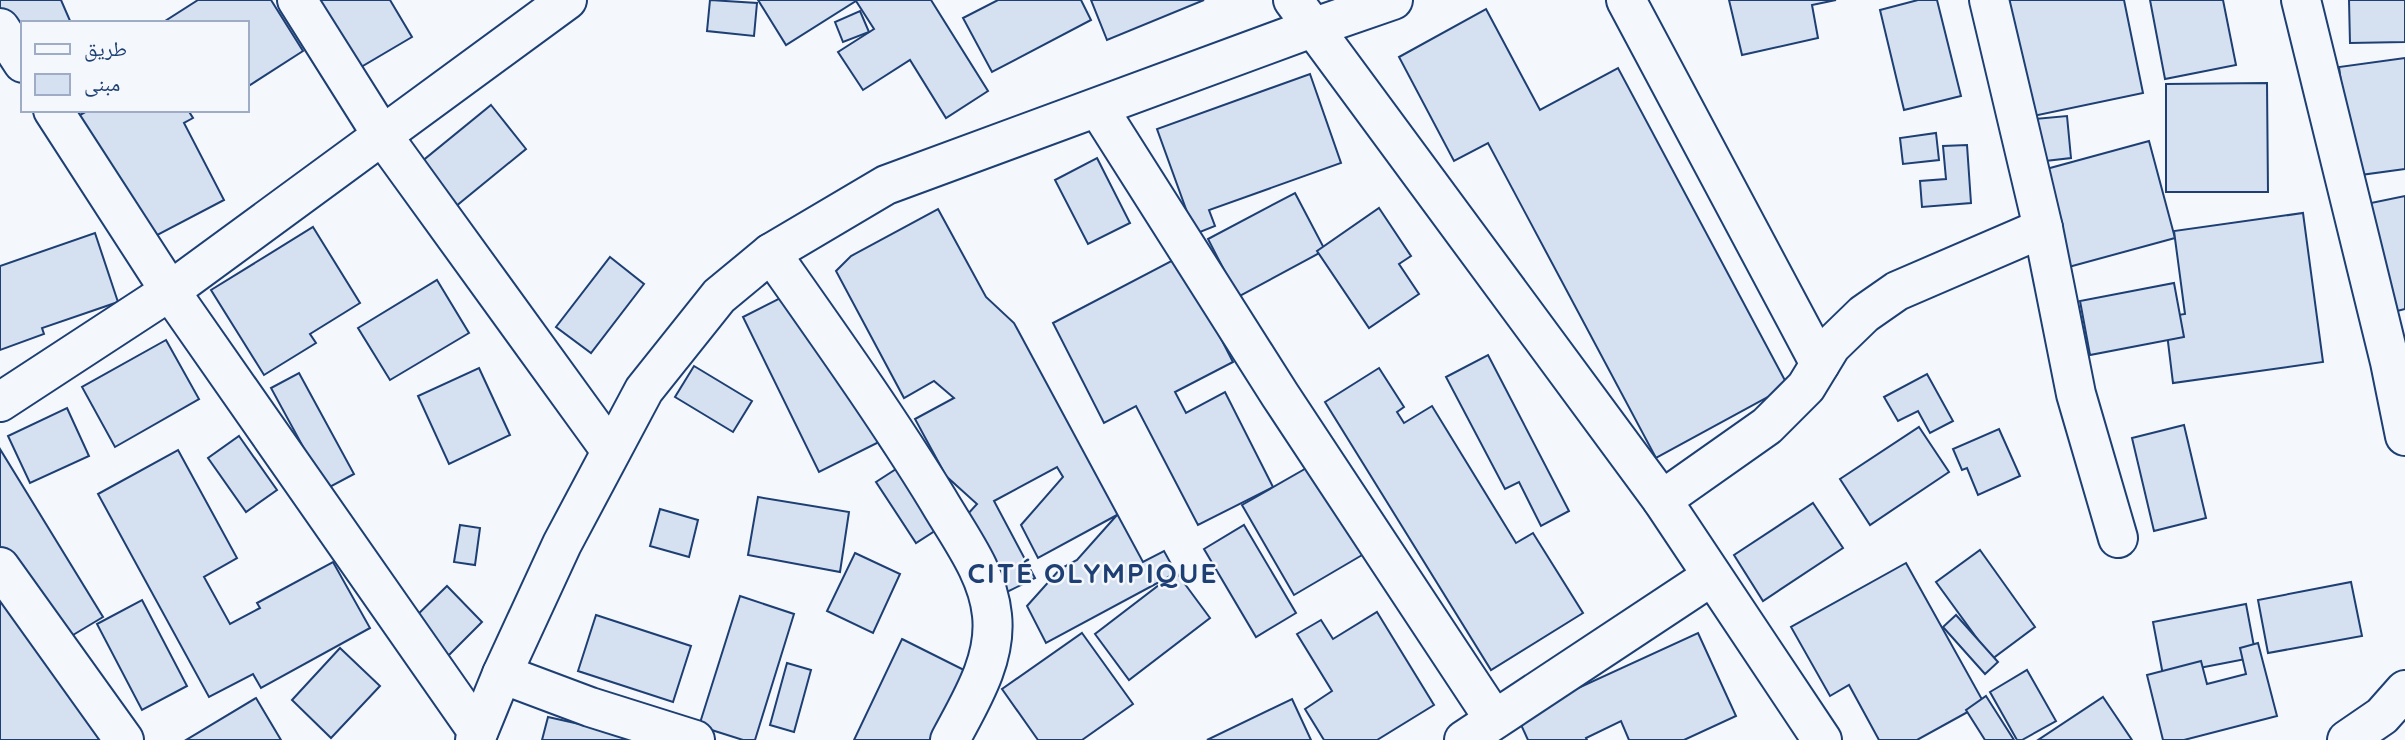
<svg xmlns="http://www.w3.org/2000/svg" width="2405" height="740" font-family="Quicksand,'Noto Naskh Arabic',sans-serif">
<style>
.building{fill:#d5e0f0;stroke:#1d3f73;stroke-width:2}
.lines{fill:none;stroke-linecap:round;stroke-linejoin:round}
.minor-casing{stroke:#1d3f73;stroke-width:42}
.minor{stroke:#f4f7fb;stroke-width:38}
.labels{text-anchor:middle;stroke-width:5;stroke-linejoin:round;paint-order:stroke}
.district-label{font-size:28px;font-weight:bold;letter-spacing:2px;fill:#1d3f73;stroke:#f4f7fb}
</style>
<rect width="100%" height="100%" fill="#f4f7fb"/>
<!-- building -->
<g class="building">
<path d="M 0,0 L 61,0 L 71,23 L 23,23 L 23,46 L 17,48 L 0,8 Z"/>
<path d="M 198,0 L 271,0 L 303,51 L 247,87 L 247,23 L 162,23 Z"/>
<path d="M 316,0 L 390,0 L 412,37 L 344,77 Z"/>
<path d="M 710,0 L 757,3 L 754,36 L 707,31 Z"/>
<path d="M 758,0 L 931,0 L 988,91 L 946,118 L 910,60 L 863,90 L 838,52 L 874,29 L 856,1 L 786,45 Z"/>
<path d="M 998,0 L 1081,0 L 1091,20 L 992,72 L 963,18 Z"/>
<path d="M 1091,0 L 1204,0 L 1107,40 Z"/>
<path d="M 1729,0 L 1836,0 L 1812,5 L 1818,38 L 1742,55 Z"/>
<path d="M 1918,0 L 1937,0 L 1961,96 L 1904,110 L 1880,10 Z"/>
<path d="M 1982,0 L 2124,0 L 2143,93 L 2019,119 Z"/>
<path d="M 2150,0 L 2223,0 L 2236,65 L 2165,79 Z"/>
<path d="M 2349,0 L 2405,0 L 2405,42 L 2350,43 Z"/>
<path d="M 1486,9 L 1540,110 L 1618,68 L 1788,386 L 1656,458 L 1488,143 L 1454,161 L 1399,57 Z"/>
<path d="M 860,11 L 869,32 L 843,42 L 835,22 Z"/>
<path d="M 2405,58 L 2405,169 L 2353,176 L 2339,67 Z"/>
<path d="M 1310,74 L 1341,163 L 1209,210 L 1215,226 L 1195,234 L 1157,129 Z"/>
<path d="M 2267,83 L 2268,192 L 2166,192 L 2166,84 Z"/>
<path d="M 491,105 L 526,149 L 450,211 L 415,167 Z"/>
<path d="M 89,110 L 188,110 L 193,118 L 184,123 L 224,200 L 144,242 L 78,116 Z"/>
<path d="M 2067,116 L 2071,158 L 2018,164 L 2014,121 Z"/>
<path d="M 1936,133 L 1939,160 L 1903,164 L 1900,138 Z"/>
<path d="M 2149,141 L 2175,238 L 2065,268 L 2039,171 Z"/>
<path d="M 1967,145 L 1971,203 L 1922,207 L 1920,181 L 1946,179 L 1943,146 Z"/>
<path d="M 1097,158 L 1130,223 L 1088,244 L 1055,180 Z"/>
<path d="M 1295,193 L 1325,250 L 1238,297 L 1208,239 Z"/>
<path d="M 2405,196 L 2405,309 L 2393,312 L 2371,203 Z"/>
<path d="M 1379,208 L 1411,256 L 1399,264 L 1419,294 L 1369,328 L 1317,251 Z"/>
<path d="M 938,209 L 986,297 L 1014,323 L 1143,562 L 1164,551 L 1176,573 L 1046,643 L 1027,606 L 1060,569 L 1077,560 L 1117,515 L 1038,558 L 1021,525 L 1063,477 L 1057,467 L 994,501 L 1035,578 L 1007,592 L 966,516 L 977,504 L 946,476 L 915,419 L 954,398 L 934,381 L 904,398 L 836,271 L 851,256 Z"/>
<path d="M 2303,213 L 2323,362 L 2173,383 L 2165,317 L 2185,314 L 2174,231 Z"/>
<path d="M 313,227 L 360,303 L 310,334 L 316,343 L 264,375 L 211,290 Z"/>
<path d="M 95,233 L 118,302 L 42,328 L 44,334 L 0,350 L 0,266 Z"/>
<path d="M 610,257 L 644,284 L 591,353 L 556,327 Z"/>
<path d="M 1179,257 L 1233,362 L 1175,392 L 1186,413 L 1225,392 L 1273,487 L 1198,525 L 1136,406 L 1104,423 L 1053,323 Z"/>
<path d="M 437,280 L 469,333 L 390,380 L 358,328 Z"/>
<path d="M 812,282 L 889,437 L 819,472 L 743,317 Z"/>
<path d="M 2174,283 L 2184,337 L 2090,355 L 2080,301 Z"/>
<path d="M 166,340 L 199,399 L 115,447 L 82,387 Z"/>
<path d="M 1488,355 L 1569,511 L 1541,526 L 1519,482 L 1505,489 L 1446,377 Z"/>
<path d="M 694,366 L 752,401 L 733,432 L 675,397 Z"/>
<path d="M 479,368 L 510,435 L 449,464 L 418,396 Z"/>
<path d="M 1379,368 L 1404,407 L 1397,412 L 1404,423 L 1432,406 L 1516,543 L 1533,533 L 1583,613 L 1491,670 L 1325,402 Z"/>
<path d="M 299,373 L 354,474 L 326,489 L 271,388 Z"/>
<path d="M 1927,374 L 1953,421 L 1930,433 L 1918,411 L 1898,421 L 1884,397 Z"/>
<path d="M 67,408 L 89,456 L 30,483 L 8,436 Z"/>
<path d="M 2184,425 L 2206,518 L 2154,531 L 2132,438 Z"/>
<path d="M 1919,427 L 1949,472 L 1870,525 L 1840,479 Z"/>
<path d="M 902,429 L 958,516 L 916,543 L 876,482 L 896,469 L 879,444 Z"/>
<path d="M 1999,429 L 2020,476 L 1978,495 L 1967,468 L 1962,470 L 1953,449 Z"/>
<path d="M 239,436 L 277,490 L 246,512 L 208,458 Z"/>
<path d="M 0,449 L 103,617 L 48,650 L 0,572 Z"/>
<path d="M 178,450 L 237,558 L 204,577 L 230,624 L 260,608 L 257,603 L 333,562 L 370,628 L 261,688 L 253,674 L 209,697 L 98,494 Z"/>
<path d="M 1317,462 L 1369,551 L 1294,595 L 1242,505 Z"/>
<path d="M 758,497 L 849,512 L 840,572 L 748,555 Z"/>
<path d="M 1813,503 L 1843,548 L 1763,601 L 1734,555 Z"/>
<path d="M 660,509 L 698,520 L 689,557 L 650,546 Z"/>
<path d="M 460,525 L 480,528 L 475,565 L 454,562 Z"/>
<path d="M 1244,525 L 1296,613 L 1256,637 L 1204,549 Z"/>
<path d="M 1980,550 L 2035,627 L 1992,659 L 1936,582 Z"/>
<path d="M 855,553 L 900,574 L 873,633 L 827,611 Z"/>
<path d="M 1906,563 L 1984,703 L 1917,740 L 1879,740 L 1849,685 L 1830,696 L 1791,627 Z"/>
<path d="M 1176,572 L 1210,618 L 1129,680 L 1095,634 Z"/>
<path d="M 2351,582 L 2362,636 L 2268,653 L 2258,600 Z"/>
<path d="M 447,586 L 482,622 L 446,658 L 411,621 Z"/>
<path d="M 0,593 L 104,740 L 0,740 Z"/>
<path d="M 740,596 L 794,614 L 755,740 L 743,740 L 699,726 Z"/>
<path d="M 142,600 L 187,686 L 142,710 L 97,624 Z"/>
<path d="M 2246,604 L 2256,657 L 2163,675 L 2153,622 Z"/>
<path d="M 1377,612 L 1434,705 L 1377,740 L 1324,740 L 1305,709 L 1332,691 L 1297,634 L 1321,620 L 1333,639 Z"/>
<path d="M 596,615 L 691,646 L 673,702 L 578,671 Z"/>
<path d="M 1956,615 L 1998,662 L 1985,674 L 1943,627 Z"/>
<path d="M 1082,633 L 1133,704 L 1082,740 L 1038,740 L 1002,689 Z"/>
<path d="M 1698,633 L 1736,716 L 1684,740 L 1629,740 L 1621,721 L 1586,738 L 1587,740 L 1528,740 L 1517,716 Z"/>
<path d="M 902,639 L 972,674 L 940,740 L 854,740 Z"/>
<path d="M 2258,643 L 2277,716 L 2184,740 L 2163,740 L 2147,675 L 2201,661 L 2207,684 L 2246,674 L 2240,648 Z"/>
<path d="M 340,648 L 380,686 L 331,738 L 292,700 Z"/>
<path d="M 787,663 L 811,670 L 794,732 L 770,725 Z"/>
<path d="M 2027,670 L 2056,721 L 2022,740 L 2017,740 L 1990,692 Z"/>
<path d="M 1986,696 L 2014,740 L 1985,740 L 1966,710 Z"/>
<path d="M 2103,697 L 2132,740 L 2038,740 Z"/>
<path d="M 256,698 L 281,740 L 186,740 Z"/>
<path d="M 1292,699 L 1311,740 L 1207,740 Z"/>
<path d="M 548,717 L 651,740 L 542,740 Z"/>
</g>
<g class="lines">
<defs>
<g id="minor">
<path d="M 297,0 L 382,135 L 611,451"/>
<path d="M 1293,0 L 1662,500 L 1822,740"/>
<path d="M 1626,0 L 1820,364"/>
<path d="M 1989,0 L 2043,228 L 2076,394 L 2118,538"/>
<path d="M 2301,0 L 2390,362 L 2405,436"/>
<path d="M 0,28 L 23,63"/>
<path d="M 1098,108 L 1280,395 L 1494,719"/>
<path d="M 53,110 L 170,291 L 478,732"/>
<path d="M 771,253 C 828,334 886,415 938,500 C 959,536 988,573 992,615 C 997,660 970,702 950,740"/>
<path d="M 0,402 L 170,291 L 567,0"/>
<path d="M 1662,500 L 1767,426 L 1806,387 L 1831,346 L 1864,314 L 1897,291 L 2043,228"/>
<path d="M 0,567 L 124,740"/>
<path d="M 502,674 L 590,707 L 695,740"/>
<path d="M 475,740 L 502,674 L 562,544 L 644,390 L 719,296 L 771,253 L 886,185 L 1312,28 L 1393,0"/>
<path d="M 1464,740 L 1712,576"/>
<path d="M 2347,740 L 2382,716 L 2405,690"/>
</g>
</defs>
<!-- minor casing -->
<use href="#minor" class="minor-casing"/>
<!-- minor -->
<use href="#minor" class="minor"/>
</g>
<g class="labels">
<!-- district labels -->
<g class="district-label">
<text x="1093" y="583">CITÉ OLYMPIQUE</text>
</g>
</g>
<!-- legend -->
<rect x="21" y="21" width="228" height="91" fill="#f4f7fb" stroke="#9eadc5" stroke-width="2"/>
<rect x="35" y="44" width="35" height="10" fill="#f4f7fb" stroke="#9eadc5" stroke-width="2"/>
<text x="84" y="56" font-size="21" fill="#1d3f73">طريق</text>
<rect x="35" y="74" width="35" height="21" fill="#d5e0f0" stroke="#9eadc5" stroke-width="2"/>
<text x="84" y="91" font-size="21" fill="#1d3f73">مبنى</text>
</svg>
